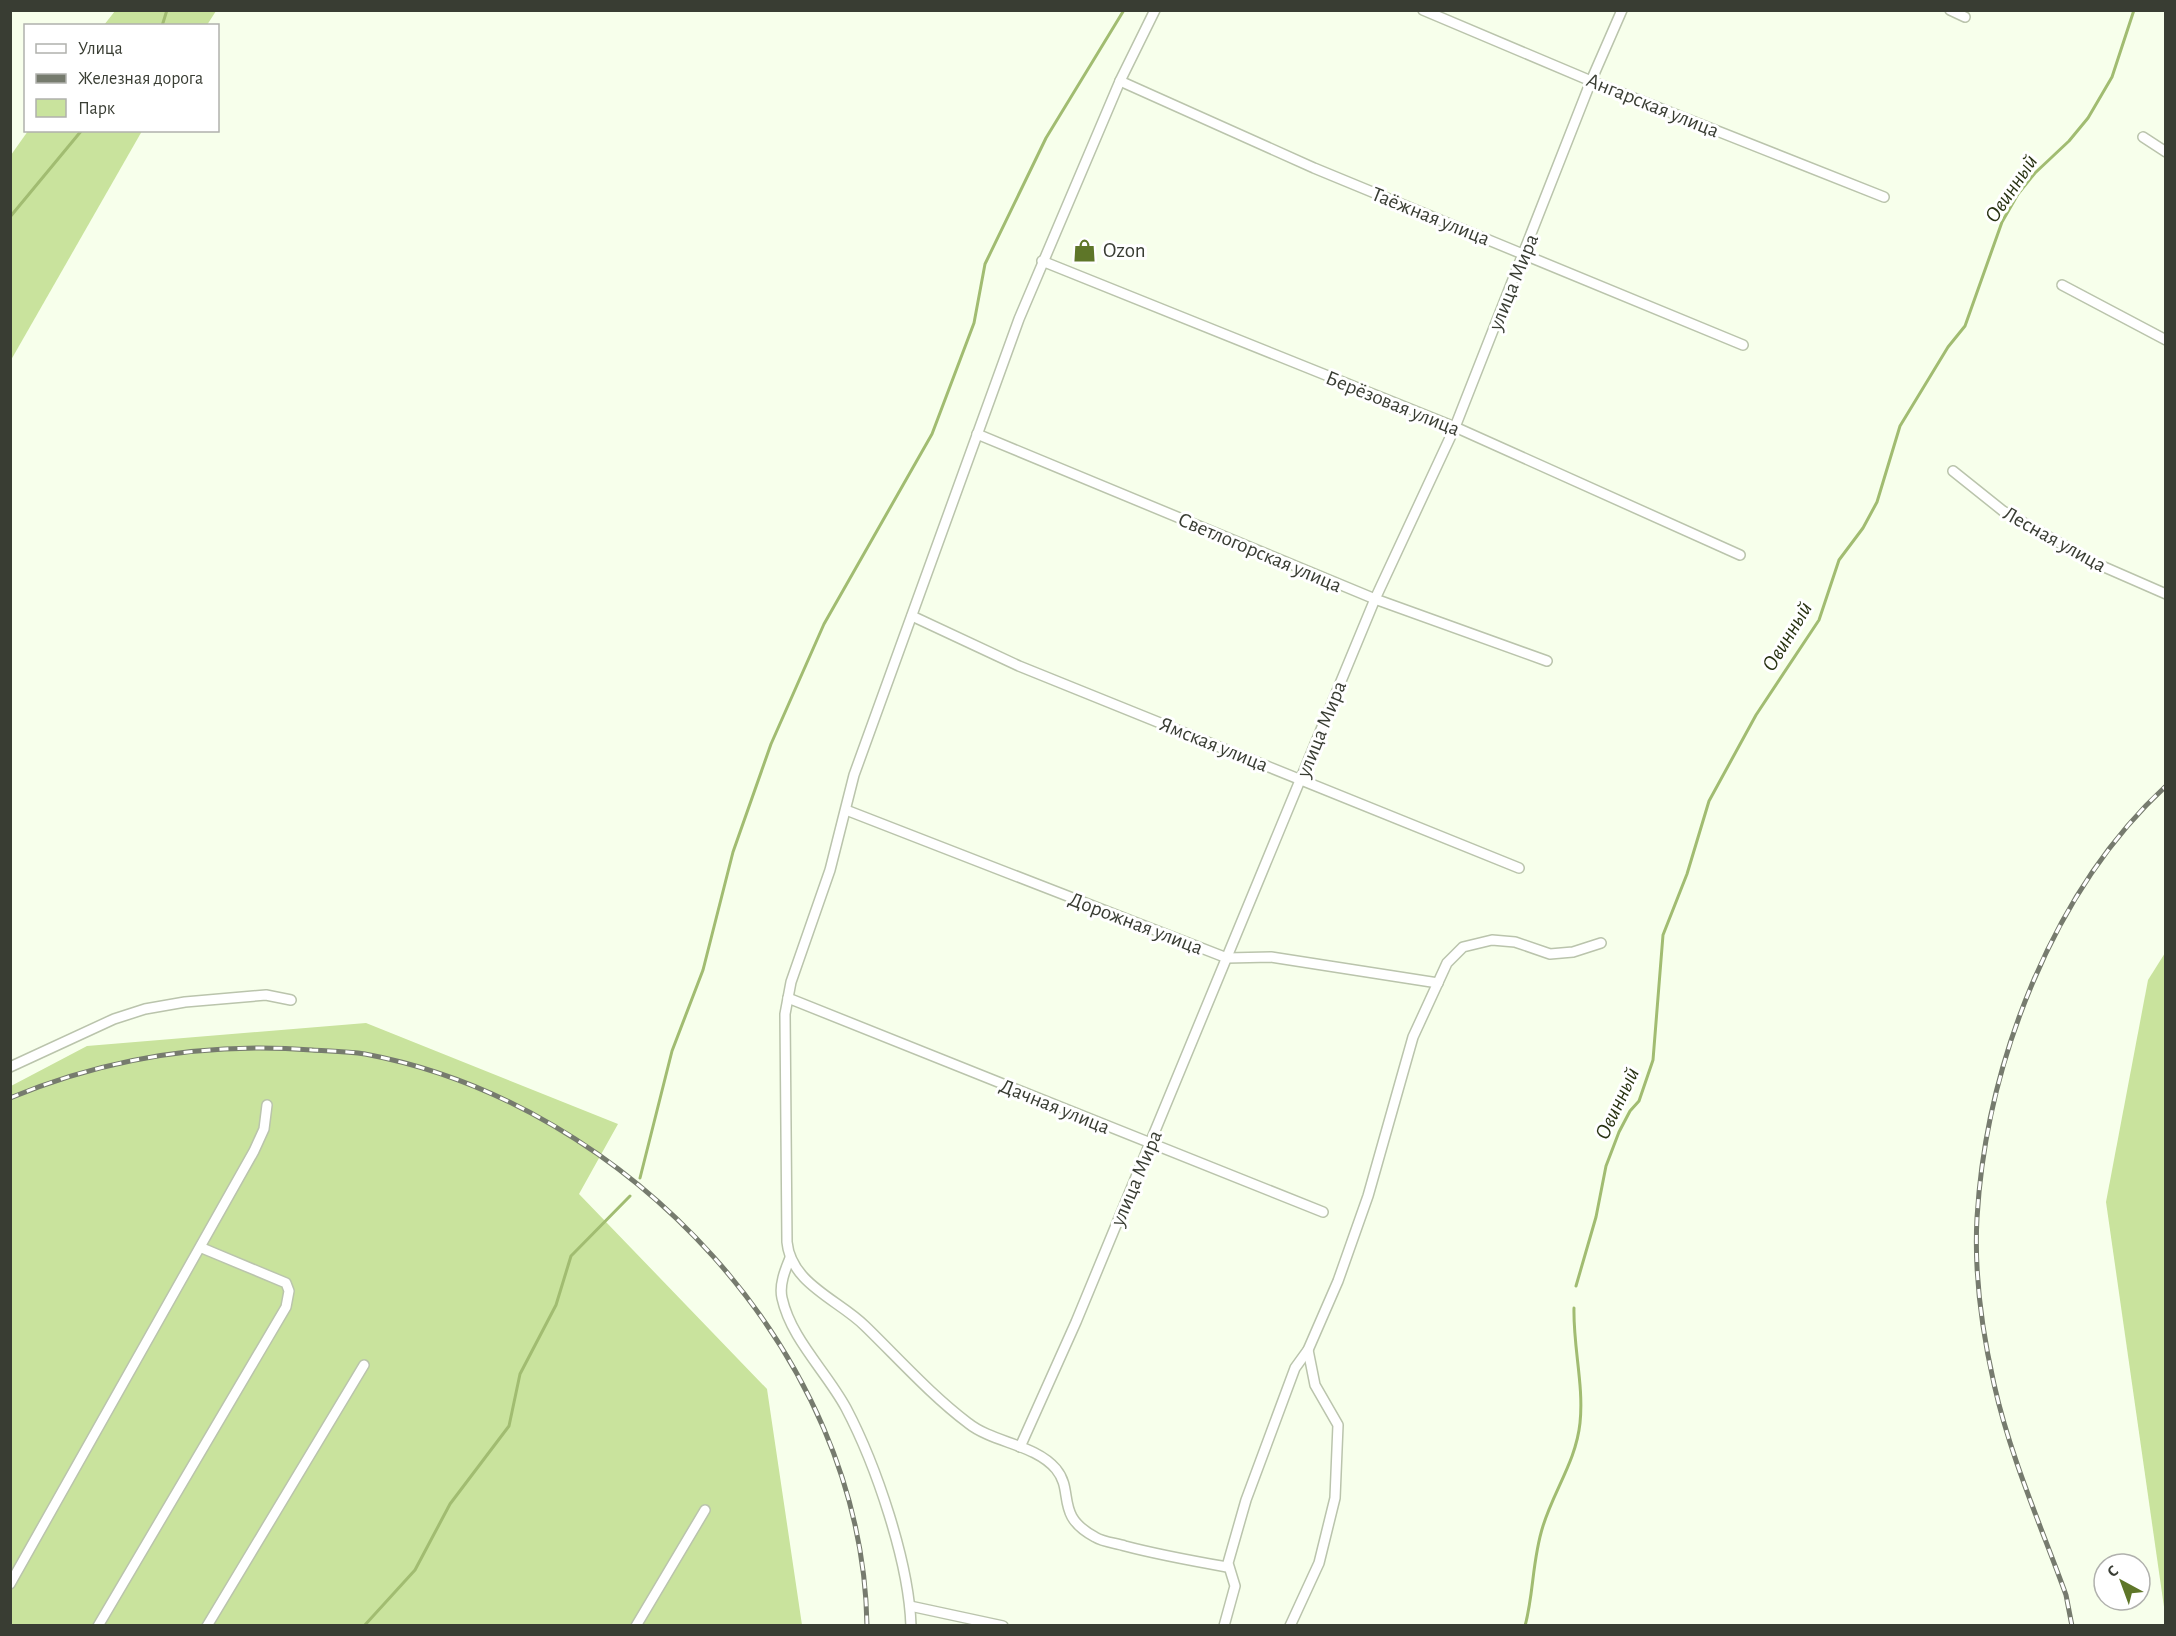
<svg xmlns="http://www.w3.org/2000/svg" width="2176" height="1636" font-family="'Alegreya Sans',sans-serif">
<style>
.green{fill:#c9e39d}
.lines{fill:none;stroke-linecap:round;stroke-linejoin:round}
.stream{stroke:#a1bc71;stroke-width:3}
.minor-casing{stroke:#bac4ac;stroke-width:12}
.minor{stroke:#fff;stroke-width:9}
.rail-casing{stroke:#767b6e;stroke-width:5}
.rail{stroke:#fff;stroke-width:3;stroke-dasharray:9;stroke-linecap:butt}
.labels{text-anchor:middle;stroke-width:6;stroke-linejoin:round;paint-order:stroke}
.street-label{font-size:21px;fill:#393d33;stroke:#fff}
.poi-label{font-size:21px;fill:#393d33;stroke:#fff;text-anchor:start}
.water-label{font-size:22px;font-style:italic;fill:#283212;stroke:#fff}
</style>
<rect width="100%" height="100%" fill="#f7ffeb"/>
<!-- green -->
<g class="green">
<path d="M 115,11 L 115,10 L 216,11 L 207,25 L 104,25 Z"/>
<path d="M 28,131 L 142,131 L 11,360 L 11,155 Z"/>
<path d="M 2165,953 L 2165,1614 L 2106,1202 L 2148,980 Z"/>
<path d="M 366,1023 L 618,1124 L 579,1194 L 767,1389 L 802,1625 L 11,1626 L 11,1086 L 87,1046 Z"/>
</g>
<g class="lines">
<!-- stream -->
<g class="stream">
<path d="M 162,26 L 167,10"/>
<path d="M 10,217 L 82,130"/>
<path d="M 640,1178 L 672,1051 L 703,970 L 733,852 L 771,744 L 824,624 L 932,434 L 974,323 L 985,264 L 1046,138 L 1124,10"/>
<path d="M 1576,1286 L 1596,1217 L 1606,1166 L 1619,1132 L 1630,1111 L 1639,1101 L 1653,1060 L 1663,935 L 1687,874 L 1709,801 L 1756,715 L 1819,620 L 1839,560 L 1863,528 L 1877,502 L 1900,426 L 1948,347 L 1965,326 L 2002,222 L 2018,194 L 2035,173 L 2069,141 L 2088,118 L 2112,77 L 2134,10"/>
<path d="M 364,1626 L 415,1570 L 450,1504 L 509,1426 L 520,1374 L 556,1305 L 571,1256 L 630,1196"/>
<path d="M 1525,1626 C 1534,1593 1532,1560 1543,1526 C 1554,1490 1576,1461 1580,1423 C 1584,1385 1573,1347 1574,1308"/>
</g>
<defs>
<g id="minor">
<path d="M 1155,10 L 1120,81 L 1019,319 L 854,775 L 830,870 L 791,982 L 785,1014 L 787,1242 C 791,1284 839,1300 865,1326 C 898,1358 931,1395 968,1423 C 993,1443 1035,1444 1056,1469 C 1075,1492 1054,1515 1095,1537 C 1103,1542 1115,1543 1125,1546 C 1159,1555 1193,1561 1227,1567"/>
<path d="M 1423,10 L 1591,81 L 1884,197"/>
<path d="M 1950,10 L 1965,17"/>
<path d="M 1120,81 L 1314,168 L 1743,345"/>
<path d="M 2143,137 L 2166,152"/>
<path d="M 1042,261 L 1455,427 L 1740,555"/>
<path d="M 2062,285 L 2166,340"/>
<path d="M 977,434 L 1375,599 L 1547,661"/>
<path d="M 1953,471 L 2003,511 L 2095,563 L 2166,594"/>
<path d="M 912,616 L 1019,666 L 1519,868"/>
<path d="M 846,810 L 1227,958 L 1271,957 L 1438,983"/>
<path d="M 788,998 L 1323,1212"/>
<path d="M 10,1067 L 114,1019 L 145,1009 L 185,1002 L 266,995 L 291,1000"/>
<path d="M 790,1258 C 785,1270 779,1285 782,1298 C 791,1339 826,1371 846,1408 C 876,1465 909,1562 911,1626"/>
<path d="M 1020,1447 L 1076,1322 L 1375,599 L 1455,427 L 1591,81 L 1622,10"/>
<path d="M 10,1584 L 254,1151 L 264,1129 L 267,1105"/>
<path d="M 910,1606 L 1003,1626"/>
<path d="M 98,1626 L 286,1307 L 289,1291 L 286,1283 L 202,1248"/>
<path d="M 207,1626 L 364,1365"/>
<path d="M 636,1626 L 705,1510"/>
<path d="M 1224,1626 L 1235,1586 L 1228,1563 L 1246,1500 L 1295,1368 L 1308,1350 L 1338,1281 L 1368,1196 L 1413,1037 L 1447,963 L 1463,947 L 1492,940 L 1515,942 L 1550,954 L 1573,952 L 1601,943"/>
<path d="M 1290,1626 L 1319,1563 L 1335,1498 L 1338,1425 L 1315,1385 L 1308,1350"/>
</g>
</defs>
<!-- minor casing -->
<use href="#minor" class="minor-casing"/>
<!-- minor -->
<use href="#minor" class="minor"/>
<defs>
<g id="rail">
<path d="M 10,1098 C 106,1058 209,1042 312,1050 C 329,1051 348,1051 365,1054 C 628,1103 863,1354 867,1626"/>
<path d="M 2072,1626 L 2066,1595 C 2041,1526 2010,1456 1994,1384 C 1982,1331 1974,1272 1977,1218 C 1986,1065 2052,891 2166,786"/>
</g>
</defs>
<!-- rail casing -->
<use href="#rail" class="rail-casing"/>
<!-- rail -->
<use href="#rail" class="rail"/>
</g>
<!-- icons -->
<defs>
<symbol id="shop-bare" viewBox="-9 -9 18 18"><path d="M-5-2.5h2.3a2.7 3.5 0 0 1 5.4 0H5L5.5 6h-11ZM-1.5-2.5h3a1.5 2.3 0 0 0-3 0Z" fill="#5e7628" stroke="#fff" stroke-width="2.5" paint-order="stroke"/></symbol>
</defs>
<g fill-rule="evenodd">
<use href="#shop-bare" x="1068" y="234" width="33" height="33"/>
</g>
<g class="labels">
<!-- street labels -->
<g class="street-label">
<text transform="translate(1653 105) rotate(22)" y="7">Ангарская улица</text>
<text transform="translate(1431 216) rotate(22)" y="7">Таёжная улица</text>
<text transform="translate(1513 282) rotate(-68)" y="7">улица Мира</text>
<text transform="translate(1393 403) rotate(22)" y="7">Берёзовая улица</text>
<text transform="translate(2055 539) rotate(29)" y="7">Лесная улица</text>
<text transform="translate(1260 552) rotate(23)" y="7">Светлогорская улица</text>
<text transform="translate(1321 729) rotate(-68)" y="7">улица Мира</text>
<text transform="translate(1214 744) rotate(22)" y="7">Ямская улица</text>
<text transform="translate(1136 923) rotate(21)" y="7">Дорожная улица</text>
<text transform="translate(1055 1106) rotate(22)" y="7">Дачная улица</text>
<text transform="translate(1136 1178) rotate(-67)" y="7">улица Мира</text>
</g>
<!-- poi labels -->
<g class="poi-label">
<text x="1103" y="257">Ozon</text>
</g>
<!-- water labels -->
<g class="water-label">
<text transform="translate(2010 188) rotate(-56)" y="8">Овинный</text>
<text transform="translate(1786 636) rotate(-59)" y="8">Овинный</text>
<text transform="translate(1616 1103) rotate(-65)" y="8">Овинный</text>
</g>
</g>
<!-- border -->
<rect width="2176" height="1636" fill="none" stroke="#393d33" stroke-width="24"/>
<!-- legend -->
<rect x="24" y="24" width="195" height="108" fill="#ffffff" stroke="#b0b1ad" stroke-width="1.5"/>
<rect x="36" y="44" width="30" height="9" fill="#ffffff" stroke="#b0b1ad" stroke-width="1.5"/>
<text x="78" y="54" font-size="18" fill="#393d33">Улица</text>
<rect x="36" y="74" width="30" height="9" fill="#767b6e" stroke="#b0b1ad" stroke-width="1.5"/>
<text x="78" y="84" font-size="18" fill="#393d33">Железная дорога</text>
<rect x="36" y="99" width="30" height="18" fill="#c9e39d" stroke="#b0b1ad" stroke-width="1.5"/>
<text x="78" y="114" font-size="18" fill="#393d33">Парк</text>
<!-- north arrow -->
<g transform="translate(2122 1582) rotate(319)"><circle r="28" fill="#ffffff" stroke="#b0b1ad" stroke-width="1.5"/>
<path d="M0-4.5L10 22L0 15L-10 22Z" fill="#5e7628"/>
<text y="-9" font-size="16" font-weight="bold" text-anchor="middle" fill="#393d33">С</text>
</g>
</svg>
